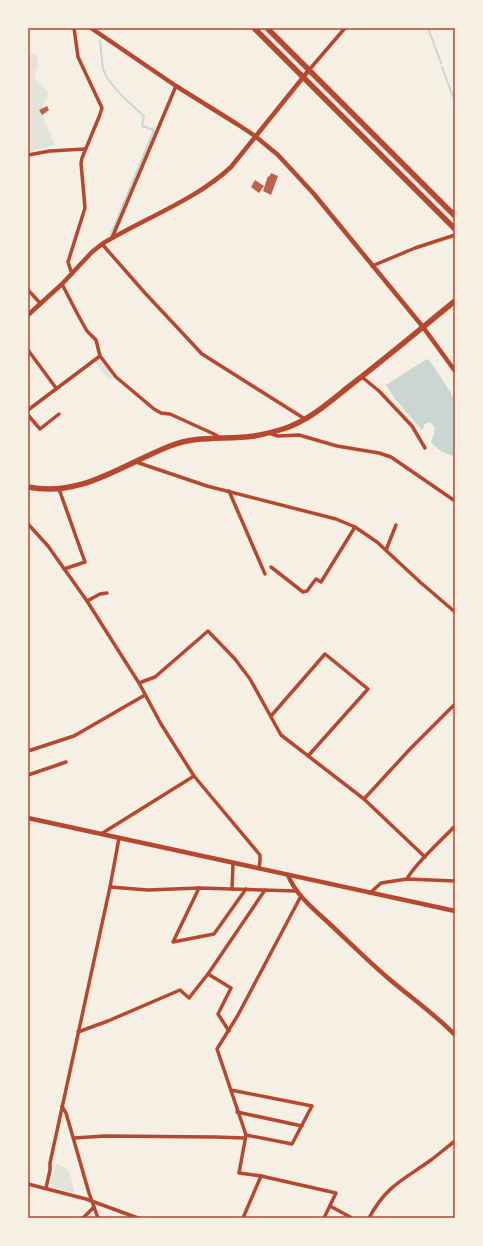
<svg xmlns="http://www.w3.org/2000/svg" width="483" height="1246" font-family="Barlow,sans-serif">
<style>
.green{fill:#e2e4dc}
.water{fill:#c9d6d2}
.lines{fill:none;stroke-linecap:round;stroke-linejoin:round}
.stream{stroke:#c9d6d2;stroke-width:2}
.building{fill:#bf614a}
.minor{stroke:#b5482f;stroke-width:3.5}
.tertiary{stroke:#b5482f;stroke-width:4.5}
.primary{stroke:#b5482f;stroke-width:5.5}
.trunk{stroke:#b5482f;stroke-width:5.5}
.neatline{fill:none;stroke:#b5482f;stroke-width:1.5}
</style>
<rect width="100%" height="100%" fill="#f6efe4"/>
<!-- green -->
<g class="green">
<path d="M 28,53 L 31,55 L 35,53 C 42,62 35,69 35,79 L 48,92 L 47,99 L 41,109 C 44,122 51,133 55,145 L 28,152 Z"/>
<path d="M 99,360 L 101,361 L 113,377 L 109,380 L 95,362 Z"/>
<path d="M 56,1163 L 69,1170 L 75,1193 L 53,1187 L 51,1184 Z"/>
</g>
<!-- water -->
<path class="water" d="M 427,359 L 430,361 L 451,393 L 455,402 L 455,457 C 443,452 440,452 431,442 C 434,433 438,429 430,422 L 425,424 L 422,430 L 395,399 L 386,385 Z"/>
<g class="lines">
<!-- stream -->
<g class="stream">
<path d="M 428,28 L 441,63"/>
<path d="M 100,41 C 101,49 102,62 103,69 C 108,85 132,105 144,116 L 142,126 L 154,130 L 111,234"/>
<path d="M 442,67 L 455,102"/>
</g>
</g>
<!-- building -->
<g class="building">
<path d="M 47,106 L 49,110 L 42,115 L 39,110 Z"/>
<path d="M 271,173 L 278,176 L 271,195 L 263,191 L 268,176 L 269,177 Z"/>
<path d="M 255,180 L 264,186 L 259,193 L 251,187 Z"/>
</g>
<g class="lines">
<!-- minor -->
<g class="minor">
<path d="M 309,70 L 345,28"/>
<path d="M 28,155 L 50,151 L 85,149"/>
<path d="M 112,238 L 176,86"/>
<path d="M 102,244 L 145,293 L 202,354 L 305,419"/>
<path d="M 372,266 L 415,248 L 455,235"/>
<path d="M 72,274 L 68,262 L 85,208 L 81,163 L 82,158 L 99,117 L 102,108 L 78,57 L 74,28"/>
<path d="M 62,284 L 78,315 L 87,331 L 96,340 L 100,356 L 116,377 L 154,409 L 161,413 L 170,414 L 214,434 L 219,437"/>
<path d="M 28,290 L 41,304"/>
<path d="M 28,350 L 56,388"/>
<path d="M 362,377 L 379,391 L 412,426 L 425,448"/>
<path d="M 28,410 L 100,356"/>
<path d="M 28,415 L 40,429 L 59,414"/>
<path d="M 269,433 L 278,436 L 299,435 L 337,446 L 379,453 L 391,457 L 455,501"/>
<path d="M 136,462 L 207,486 L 336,519 L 355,527 L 377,542 L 420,582 L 455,612"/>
<path d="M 59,489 L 85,562 L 64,569"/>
<path d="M 229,491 L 265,574"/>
<path d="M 28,524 L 48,546 L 87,601 L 118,650 L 139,683 L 161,724 L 194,776 L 260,855 L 260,860 L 259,869"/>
<path d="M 386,550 L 396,525"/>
<path d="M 271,567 L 303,592 L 307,591 L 316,579 L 321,582 L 355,527"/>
<path d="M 87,601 L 100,594 L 107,593"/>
<path d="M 139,683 L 155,677 L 208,631 L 235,659 L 250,679 L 281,735 L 364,799 L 425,857"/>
<path d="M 271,716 L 325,654 L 368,689 L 308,756"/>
<path d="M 28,751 L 74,736 L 145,695"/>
<path d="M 28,775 L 66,762"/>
<path d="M 364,799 L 410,749 L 455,704"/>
<path d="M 101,834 L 194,776"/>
<path d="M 407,879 C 415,863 442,840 455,826"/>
<path d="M 110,887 L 148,890 L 199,888 L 296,891"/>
<path d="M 199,888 L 173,942 L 214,934 L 246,889"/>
<path d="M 232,889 L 233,864"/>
<path d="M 370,893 L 381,883 L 407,879 L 455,881"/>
<path d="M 301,896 L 238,1015 L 217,1049 L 246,1135 L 239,1173 L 261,1176 L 336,1193 L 324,1218"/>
<path d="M 208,974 L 231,988 L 218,1014 L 229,1031"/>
<path d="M 78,1032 L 108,1021 L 180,990 L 189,998 L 208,974 L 265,890"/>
<path d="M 231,1090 L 312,1106 L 292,1144 L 246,1135"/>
<path d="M 62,1106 L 66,1113 L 89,1193 L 98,1218"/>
<path d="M 237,1112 L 302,1126"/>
<path d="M 74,1138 L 105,1136 L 215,1137 L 245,1138"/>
<path d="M 28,1184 L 86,1199 L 138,1218"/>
<path d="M 46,1188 L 50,1170 L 50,1163 L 110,887 L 119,838"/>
<path d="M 330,1206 L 352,1218"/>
<path d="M 83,1218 L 94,1207"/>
<path d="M 243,1218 L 261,1176"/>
<path d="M 369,1218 C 386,1186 403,1180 431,1160 C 439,1154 447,1147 455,1141"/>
</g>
<!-- tertiary -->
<g class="tertiary">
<path d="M 91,28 L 176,86 L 237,124 L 255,136 L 278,155 L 314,194 L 423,327 L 455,371"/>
<path d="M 28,315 L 62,284 L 92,252 L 102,244 C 143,219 196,200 231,167 L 309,70"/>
<path d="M 28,818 L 455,911"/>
<path d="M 288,875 C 296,896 316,911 332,926 C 350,943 368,961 388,978 C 410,997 435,1014 455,1035"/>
</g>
<!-- primary -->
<path class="primary" d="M 28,487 C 81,498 123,464 170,446 C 197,435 226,440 254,436 C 264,434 274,432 283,429 C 308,421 327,404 347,388 C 384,360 419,330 455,301"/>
<!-- trunk -->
<g class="trunk">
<path d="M 254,28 L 455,229"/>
<path d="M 267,28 L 455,216"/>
</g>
</g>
<!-- border -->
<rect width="483" height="1246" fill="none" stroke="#f6efe4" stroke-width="58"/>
<rect x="29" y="29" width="425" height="1188" class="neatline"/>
</svg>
